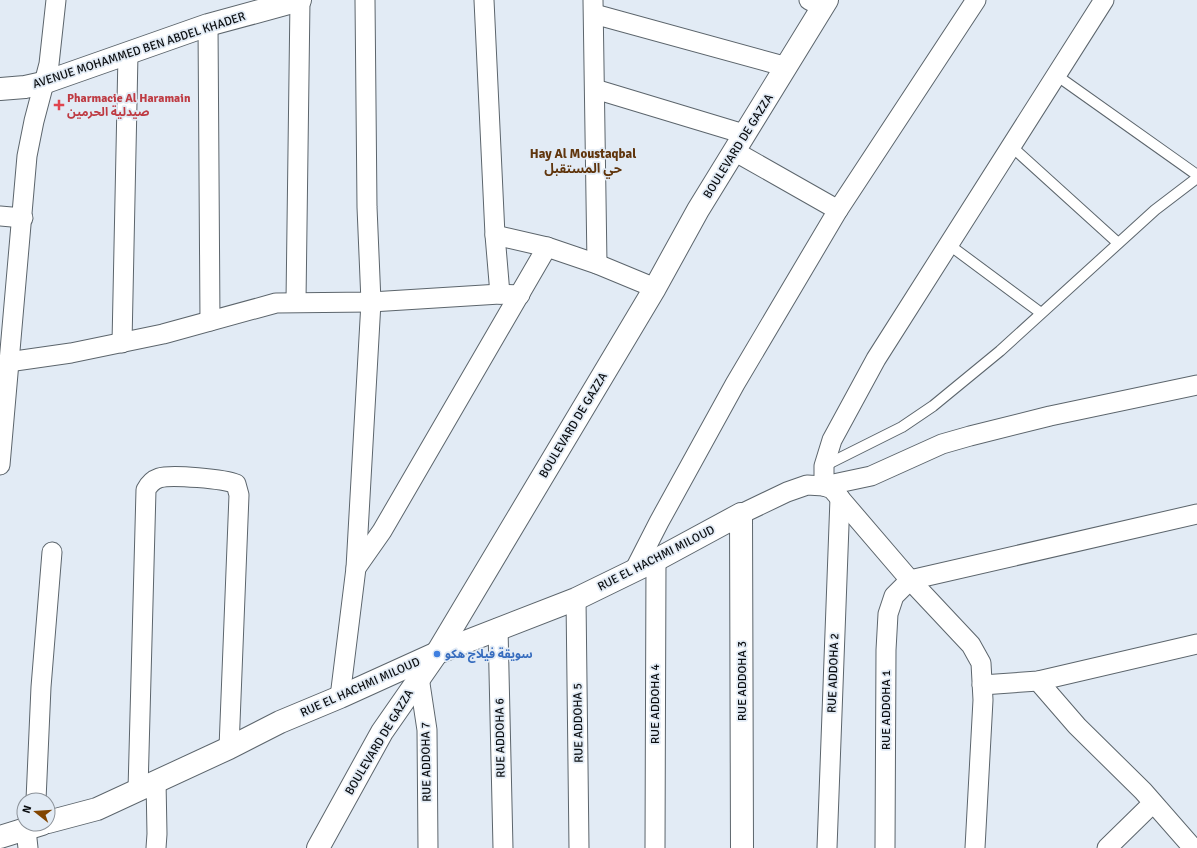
<svg xmlns="http://www.w3.org/2000/svg" width="1197" height="848" font-family="Signika,'Noto Sans Arabic',sans-serif">
<style>
.lines{fill:none;stroke-linecap:round;stroke-linejoin:round}
.lane-casing{stroke:#5c656c;stroke-width:12}
.street-casing{stroke:#5c656c;stroke-width:21}
.secondary-casing{stroke:#5c656c;stroke-width:24}
.lane{stroke:#fff;stroke-width:10}
.street{stroke:#fff;stroke-width:19}
.secondary{stroke:#fff;stroke-width:22}
.health-dot{fill:#e0444e;stroke:#e2ebf5;stroke-width:1.5}
.shop-dot{fill:#3f7fe0;stroke:#e2ebf5;stroke-width:1.5}
.labels{text-anchor:middle;stroke-width:3.5;stroke-linejoin:round;paint-order:stroke}
.street-label{font-size:12px;fill:#0a0d10;stroke:#e2ebf5}
.health-label{font-size:12px;font-weight:bold;fill:#be3a42;stroke:#e2ebf5;text-anchor:start}
.shop-label{font-size:12px;font-weight:bold;fill:#366cbe;stroke:#e2ebf5;text-anchor:start}
.neighbourhood-label{font-size:13px;font-weight:bold;fill:#60350c;stroke:#e2ebf5}
</style>
<rect width="100%" height="100%" fill="#e2ebf5"/>
<g class="lines">
<defs>
<g id="lane">
<path d="M 1056,75 L 1197,175"/>
<path d="M 1011,146 L 1118,243"/>
<path d="M 948,244 L 1041,313"/>
<path d="M 824,466 L 902,427 L 933,406 L 1000,351 L 1155,210 L 1197,178"/>
</g>
<g id="street">
<path d="M 484,0 L 495,235 L 500,294"/>
<path d="M 593,0 L 597,264"/>
<path d="M 809,0 L 822,7"/>
<path d="M 594,14 L 787,67"/>
<path d="M 208,25 L 210,321"/>
<path d="M 595,89 L 744,134"/>
<path d="M 734,151 L 838,210"/>
<path d="M 0,216 L 23,218"/>
<path d="M 495,235 L 547,247 L 597,264 L 655,288"/>
<path d="M 296,301 L 300,0"/>
<path d="M 122,343 L 128,54"/>
<path d="M 8,362 L 71,353 L 163,334 L 276,303 L 371,302 L 500,294 L 520,295"/>
<path d="M 0,465 L 27,156 L 34,121 L 49,64 L 56,0"/>
<path d="M 824,486 L 824,466 L 832,440 L 876,359 L 1104,0"/>
<path d="M 824,486 L 832,489 L 910,580 L 971,645 L 981,663 L 983,700 L 975,848"/>
<path d="M 741,514 L 787,492 L 807,485 L 824,486 L 871,476 L 942,444 L 970,436 L 1050,416 L 1197,385"/>
<path d="M 356,568 L 382,531 L 547,247"/>
<path d="M 635,569 L 659,522 L 735,384 L 838,210 L 976,0"/>
<path d="M 576,599 L 579,848"/>
<path d="M 498,628 L 503,848"/>
<path d="M 419,677 L 427,730 L 428,848"/>
<path d="M 1038,681 L 1077,726 L 1143,791 L 1193,848"/>
<path d="M 982,685 L 1038,681 L 1197,644"/>
<path d="M 340,697 L 356,568 L 371,302 L 367,207 L 365,0"/>
<path d="M 138,790 L 146,490 C 149,484 153,480 159,478 C 171,474 225,479 236,484 L 239,495 L 229,748"/>
<path d="M 36,800 L 41,687 L 52,552"/>
<path d="M 26,830 L 28,848"/>
<path d="M 156,848 L 157,834 L 156,781"/>
<path d="M 655,848 L 656,560"/>
<path d="M 827,848 L 840,498"/>
<path d="M 885,848 L 886,650 L 888,614 L 894,596 L 910,580 L 1197,514"/>
<path d="M 1107,848 L 1153,803"/>
</g>
<g id="secondary">
<path d="M 0,89 L 25,87 L 43,83 L 208,25 L 300,0"/>
<path d="M 48,822 L 97,809 L 229,748 L 280,722 L 340,697 L 437,653 L 576,599 L 656,560 L 741,514 L 742,848"/>
<path d="M 0,837 L 42,824"/>
<path d="M 318,848 L 382,732 L 437,653 L 655,288 L 698,210 L 827,0"/>
</g>
</defs>
<!-- lane casing -->
<use href="#lane" class="lane-casing"/>
<!-- street casing -->
<use href="#street" class="street-casing"/>
<!-- secondary casing -->
<use href="#secondary" class="secondary-casing"/>
<!-- lane -->
<use href="#lane" class="lane"/>
<!-- street -->
<use href="#street" class="street"/>
<!-- secondary -->
<use href="#secondary" class="secondary"/>
</g>
<!-- markers -->
<path class="health-dot" d="M57 99h4v4h4v4h-4v4h-4v-4h-4v-4h4z"/>
<circle class="shop-dot" cx="437" cy="654" r="4"/>
<g class="labels">
<!-- street labels -->
<g class="street-label">
<text transform="translate(139 50) rotate(-18)" y="4">AVENUE MOHAMMED BEN ABDEL KHADER</text>
<text transform="translate(738 146) rotate(-58)" y="4">BOULEVARD DE GAZZA</text>
<text transform="translate(573 425) rotate(-59)" y="4">BOULEVARD DE GAZZA</text>
<text transform="translate(656 558) rotate(-27)" y="4">RUE EL HACHMI MILOUD</text>
<text transform="translate(833 673) rotate(-88)" y="4">RUE ADDOHA 2</text>
<text transform="translate(742 681) rotate(-90)" y="4">RUE ADDOHA 3</text>
<text transform="translate(360 687) rotate(-24)" y="4">RUE EL HACHMI MILOUD</text>
<text transform="translate(655 704) rotate(-90)" y="4">RUE ADDOHA 4</text>
<text transform="translate(886 710) rotate(-90)" y="4">RUE ADDOHA 1</text>
<text transform="translate(578 723) rotate(-91)" y="4">RUE ADDOHA 5</text>
<text transform="translate(500 738) rotate(-91)" y="4">RUE ADDOHA 6</text>
<text transform="translate(379 742) rotate(-59)" y="4">BOULEVARD DE GAZZA</text>
<text transform="translate(426 762) rotate(-91)" y="4">RUE ADDOHA 7</text>
</g>
<!-- health labels -->
<g class="health-label">
<text x="67" y="102">Pharmacie Al Haramain<tspan x="67" dy="14">صيدلية الحرمين</tspan></text>
</g>
<!-- shop labels -->
<g class="shop-label">
<text x="445" y="658">سويقة فيلاج هكو</text>
</g>
<!-- neighbourhood labels -->
<g class="neighbourhood-label">
<text x="583" y="158">Hay Al Moustaqbal<tspan x="583" dy="15">حي المستقبل</tspan></text>
</g>
</g>
<!-- north arrow -->
<g transform="translate(36 812) rotate(287)"><circle r="19" fill="#e2ebf5" stroke="#8c9299"/>
<path d="M0-3L7 15L0 10L-7 15Z" fill="#824500"/>
<text y="-6" font-size="11" font-weight="bold" text-anchor="middle" fill="#0a0d10">N</text>
</g>
</svg>
